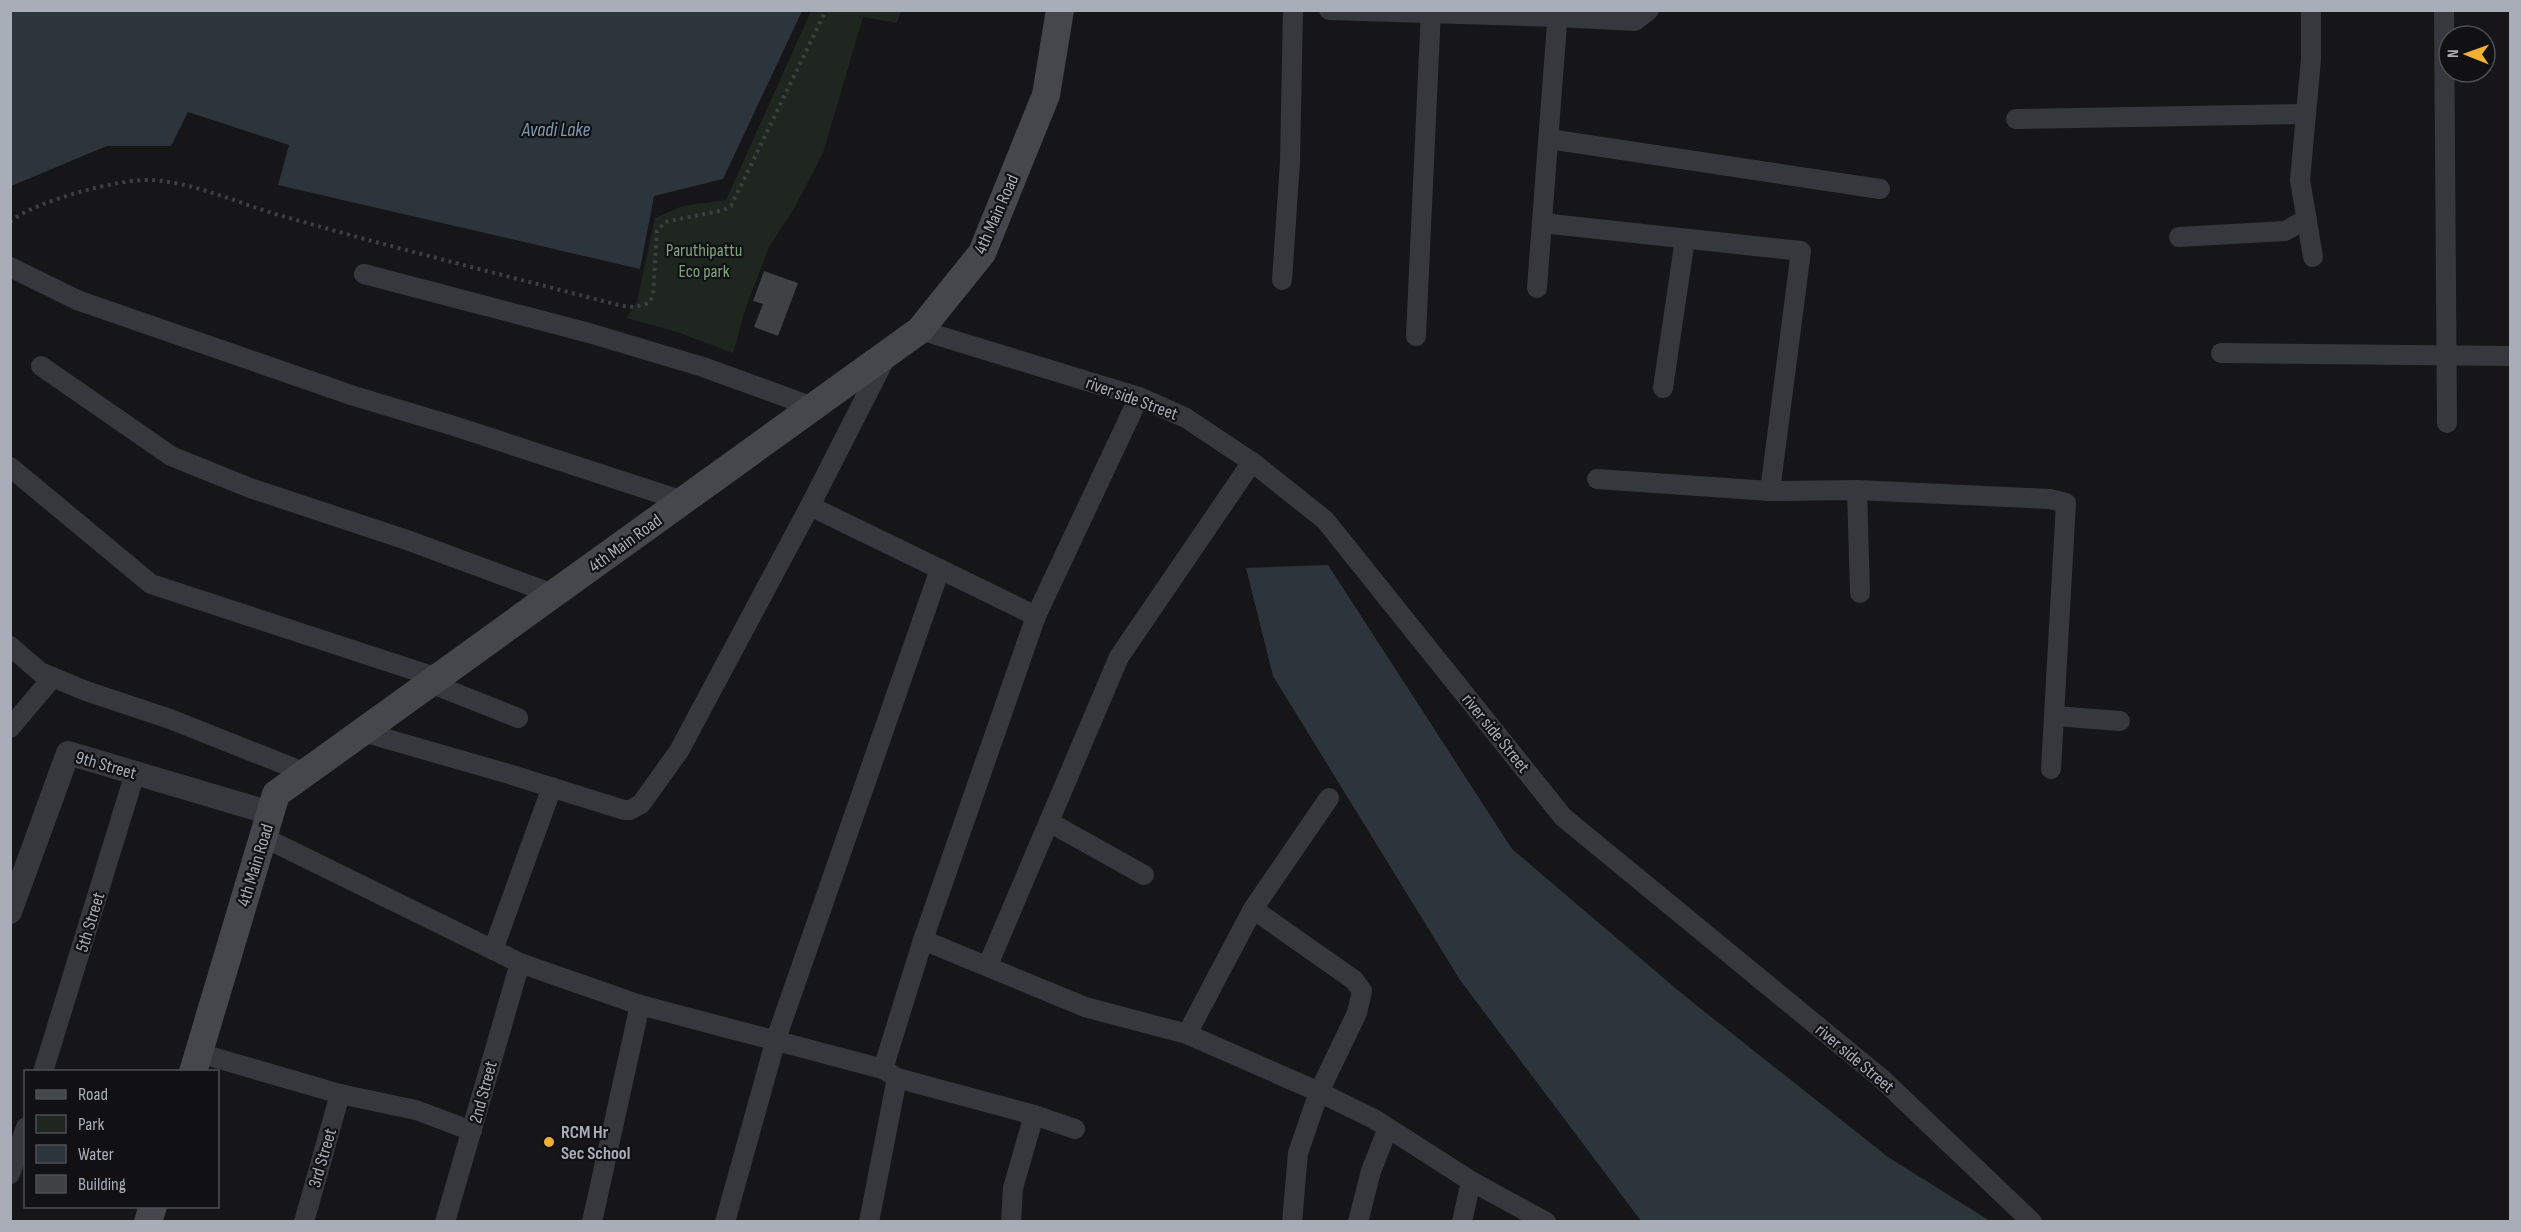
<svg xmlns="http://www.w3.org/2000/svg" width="2521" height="1232" font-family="'Sofia Sans Condensed',sans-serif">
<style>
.green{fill:#1e261f}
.water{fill:#2c353c}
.building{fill:#404145}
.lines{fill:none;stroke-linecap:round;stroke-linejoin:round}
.path{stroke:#3d3f44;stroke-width:4;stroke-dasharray:3 4.5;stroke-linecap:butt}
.minor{stroke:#37383d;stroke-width:20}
.tertiary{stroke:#37383d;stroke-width:24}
.secondary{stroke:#45474d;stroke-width:28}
.poi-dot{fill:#f2b134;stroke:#111113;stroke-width:2}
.labels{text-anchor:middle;stroke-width:4.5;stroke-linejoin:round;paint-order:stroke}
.street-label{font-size:18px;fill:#a8adb8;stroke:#111113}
.park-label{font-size:18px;fill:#7fa381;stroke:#111113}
.poi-label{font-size:18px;font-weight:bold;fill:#a8adb8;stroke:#111113;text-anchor:start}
.water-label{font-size:20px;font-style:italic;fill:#7f9bb3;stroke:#111113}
</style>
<rect width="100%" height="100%" fill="#161618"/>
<!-- green -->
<path class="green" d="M 811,11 L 901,11 L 897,23 L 863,17 L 823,153 L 795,207 L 769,247 L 746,307 L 733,353 L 677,332 L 627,318 L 637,301 L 655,218 L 682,206 L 726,200 Z"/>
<!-- water -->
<g class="water">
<path d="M 11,10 L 802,10 L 802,11 L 723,179 L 654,196 L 640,269 L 278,185 L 289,145 L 188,112 L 171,146 L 107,146 L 11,186 Z"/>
<path d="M 1328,565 L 1512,849 L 1686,997 L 1888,1157 L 1990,1221 L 1641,1221 L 1460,980 L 1273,676 L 1246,568 Z"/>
</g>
<!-- building -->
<path class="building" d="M 764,271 L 798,283 L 778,336 L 754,327 L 763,304 L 753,301 Z"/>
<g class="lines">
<!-- path -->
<path class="path" d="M 10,222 C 34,201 121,178 152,180 C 196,183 237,203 279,215 C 393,248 508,276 622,306 L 635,307 L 649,303 L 653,295 L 657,231 L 665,222 L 724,210 L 731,206 L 826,10"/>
<!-- minor -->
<g class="minor">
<path d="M 1329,10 L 1558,17 L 1635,21 L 1649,10"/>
<path d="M 2311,10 L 2311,59 L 2300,180 L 2313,257"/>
<path d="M 2444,10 L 2447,423"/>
<path d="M 2016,119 L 2305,114"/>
<path d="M 1549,139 L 1880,189"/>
<path d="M 1542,223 L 1801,251 L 1770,491"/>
<path d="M 2179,237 L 2285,231 L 2307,219"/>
<path d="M 10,267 L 77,300 L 354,396 L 454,426 L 683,501"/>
<path d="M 364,274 L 589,333 L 703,367 L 813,407"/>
<path d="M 1282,280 L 1290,162 L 1293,10"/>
<path d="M 1537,288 L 1558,10"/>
<path d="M 920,330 L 1139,397 L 1186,418 L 1252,462 L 1325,520 L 1563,817 L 1882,1079 L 2032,1222"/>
<path d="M 1416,336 L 1431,10"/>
<path d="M 2221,353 L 2510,356"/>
<path d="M 41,366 L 171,456 L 250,488 L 407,540 L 553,594"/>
<path d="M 1663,388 L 1685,239"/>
<path d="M 10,467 L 151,584 L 438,678"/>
<path d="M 1597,479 L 1770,491 L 1857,490 L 2050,499 L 2066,503 L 2051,769"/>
<path d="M 1857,490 L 1860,593"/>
<path d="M 810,506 L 1036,616"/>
<path d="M 10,646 L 40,672 L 86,691 L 170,719 L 306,773"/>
<path d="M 430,683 L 518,718"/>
<path d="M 2055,716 L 2120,721"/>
<path d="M 10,728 L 53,677"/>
<path d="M 363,732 L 509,774 L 624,810 L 630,810 L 641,804 L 679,751 L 810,506 L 886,357"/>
<path d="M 1049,822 L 1144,875"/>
<path d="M 263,837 L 520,963 L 640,1005 L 883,1069 L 897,1078 L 1034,1115 L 1075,1129"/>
<path d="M 1253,909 L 1354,980 L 1362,991 L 1357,1013 L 1319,1092 L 1298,1153 L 1292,1222"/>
<path d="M 923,940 L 1085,1007 L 1187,1034 L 1319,1092 L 1374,1119 L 1471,1181 L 1546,1222"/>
<path d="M 493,950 L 552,787"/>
<path d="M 988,965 L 1119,657 L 1252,462"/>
<path d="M 1187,1034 L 1253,909 L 1329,798"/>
<path d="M 199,1053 L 340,1094 L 416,1110 L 472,1131"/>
<path d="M 883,1069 L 923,940 L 1036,616 L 1139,397"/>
<path d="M 43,1072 L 135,773"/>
<path d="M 10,1174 L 26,1127"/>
<path d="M 304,1222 L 340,1094"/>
<path d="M 445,1222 L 520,963"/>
<path d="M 592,1222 L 640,1005"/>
<path d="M 725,1222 L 776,1039 L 940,569"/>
<path d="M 869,1222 L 897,1078"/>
<path d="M 1011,1222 L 1013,1188 L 1034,1115"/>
<path d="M 1358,1222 L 1371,1171 L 1388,1128"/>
<path d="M 1462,1222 L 1471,1181"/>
</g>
<!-- tertiary -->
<path class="tertiary" d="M 10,912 L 68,753 L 270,813"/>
<!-- secondary -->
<g class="secondary">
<path d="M 193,1072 L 276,794 L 920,330 L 982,253 L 1046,95 L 1060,10"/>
<path d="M 148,1222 L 153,1206"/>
</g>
</g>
<!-- markers -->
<circle class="poi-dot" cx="549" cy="1142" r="6"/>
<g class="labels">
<!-- street labels -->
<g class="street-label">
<text transform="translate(996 214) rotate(-66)" y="6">4th Main Road</text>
<text transform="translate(1132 398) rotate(20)" y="6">river side Street</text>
<text transform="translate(625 543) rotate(-36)" y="6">4th Main Road</text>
<text transform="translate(1496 733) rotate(51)" y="6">river side Street</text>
<text transform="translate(106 765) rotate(16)" y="6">9th Street</text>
<text transform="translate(255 865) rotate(-73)" y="6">4th Main Road</text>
<text transform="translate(90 922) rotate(-73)" y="6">5th Street</text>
<text transform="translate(1855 1058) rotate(40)" y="6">river side Street</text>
<text transform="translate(483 1092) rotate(-75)" y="6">2nd Street</text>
<text transform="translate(322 1158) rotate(-74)" y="6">3rd Street</text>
</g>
<!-- park labels -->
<g class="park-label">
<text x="704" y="256">Paruthipattu<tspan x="704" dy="21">Eco park</tspan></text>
</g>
<!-- poi labels -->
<g class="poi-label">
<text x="561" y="1138">RCM Hr<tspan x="561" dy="21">Sec School</tspan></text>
</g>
<!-- water labels -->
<g class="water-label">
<text x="556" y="136">Avadi Lake</text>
</g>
</g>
<!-- border -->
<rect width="2521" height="1232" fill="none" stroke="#a8adb8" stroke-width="24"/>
<!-- legend -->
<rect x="24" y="1070" width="195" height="138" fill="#111113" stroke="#4d4f55" stroke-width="1.5"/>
<rect x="36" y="1090" width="30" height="9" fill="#45474d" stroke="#4d4f55" stroke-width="1.5"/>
<text x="78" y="1100" font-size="18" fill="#a8adb8">Road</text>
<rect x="36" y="1115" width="30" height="18" fill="#1e261f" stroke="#4d4f55" stroke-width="1.5"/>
<text x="78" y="1130" font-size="18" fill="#a8adb8">Park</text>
<rect x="36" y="1145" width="30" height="18" fill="#2c353c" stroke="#4d4f55" stroke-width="1.5"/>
<text x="78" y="1160" font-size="18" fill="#a8adb8">Water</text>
<rect x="36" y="1175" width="30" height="18" fill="#404145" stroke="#4d4f55" stroke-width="1.5"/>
<text x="78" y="1190" font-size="18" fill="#a8adb8">Building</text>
<!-- north arrow -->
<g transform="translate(2467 54) rotate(271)"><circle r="28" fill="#111113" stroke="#4d4f55" stroke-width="1.5"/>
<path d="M0-4.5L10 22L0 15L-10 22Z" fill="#f2b134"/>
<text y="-9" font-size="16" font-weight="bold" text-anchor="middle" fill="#a8adb8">N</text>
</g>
</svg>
